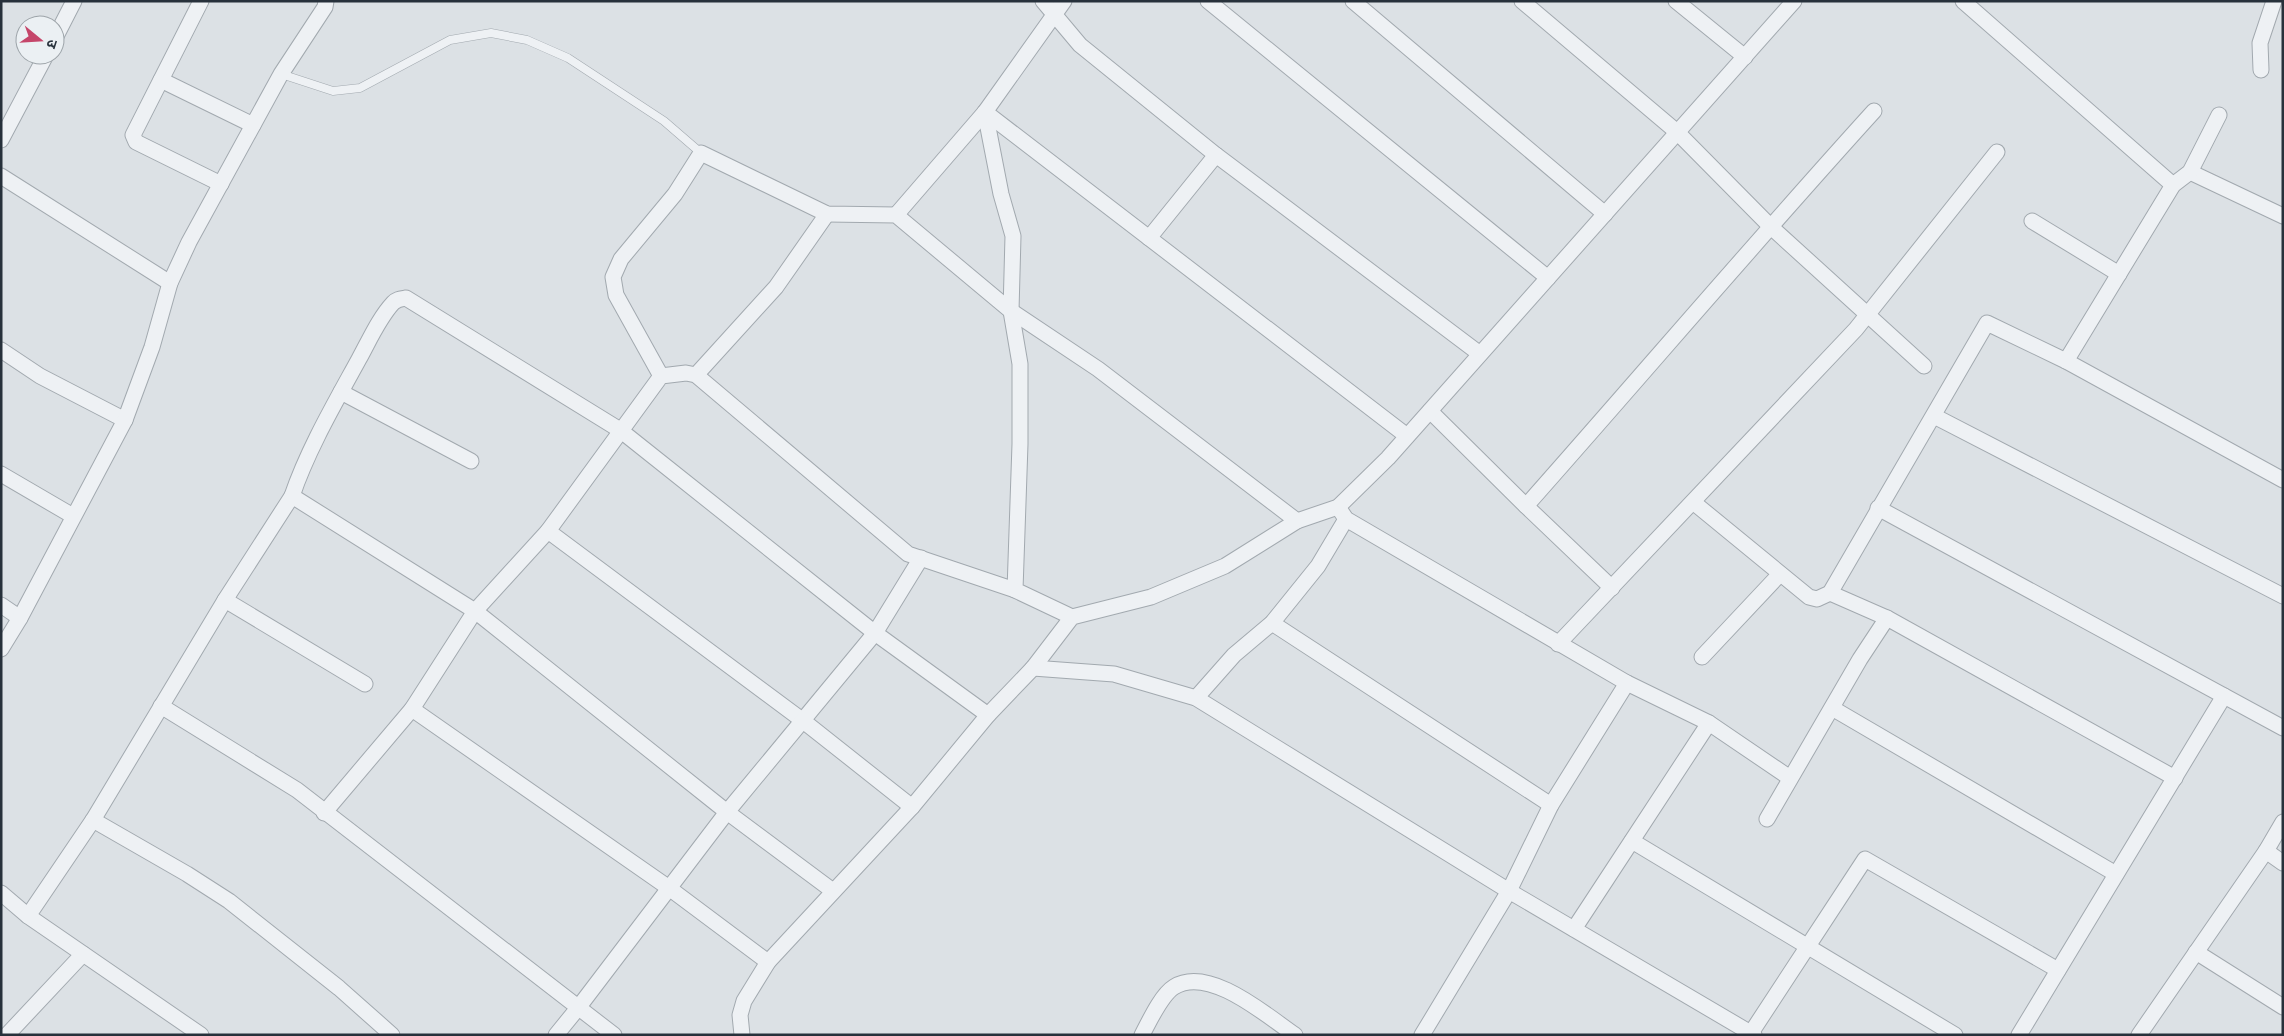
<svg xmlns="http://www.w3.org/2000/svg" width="2284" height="1036" font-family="'Archivo Narrow','Noto Sans Devanagari',sans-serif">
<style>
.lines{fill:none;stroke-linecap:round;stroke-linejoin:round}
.lane-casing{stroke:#a2a9af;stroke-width:9}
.street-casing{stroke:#a2a9af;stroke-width:17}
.lane{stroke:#eef1f4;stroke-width:8}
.street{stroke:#eef1f4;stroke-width:15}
</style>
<rect width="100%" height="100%" fill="#dce1e5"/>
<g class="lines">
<defs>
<path id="lane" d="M 281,74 L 333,91 L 360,88 L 450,40 L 491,33 L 527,40 L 568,58 L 664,121 L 701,153"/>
<g id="street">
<path d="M 201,1 L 133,135 L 136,142 L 221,184"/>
<path d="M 1043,1 L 1080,45 L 1216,155 L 1480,354"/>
<path d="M 1208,1 L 1548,278"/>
<path d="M 1353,1 L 1605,214"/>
<path d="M 1522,1 L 1677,132 L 1770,226 L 1924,366"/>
<path d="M 1676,1 L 1745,57"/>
<path d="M 1963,1 L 2173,185"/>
<path d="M 55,38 L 74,1"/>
<path d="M 2261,70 L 2260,43 L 2274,1"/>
<path d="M 161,80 L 253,125"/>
<path d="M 985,112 L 1001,194 L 1013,236 L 1011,311 L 1020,364 L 1020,444 L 1015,590 L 1072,617"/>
<path d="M 985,112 L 1407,436"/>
<path d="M 1,140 L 46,55"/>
<path d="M 2190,172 L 2283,216"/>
<path d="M 1,176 L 170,283"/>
<path d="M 896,215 L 985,112 L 1064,1"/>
<path d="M 2032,221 L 2119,274"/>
<path d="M 1149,238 L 1216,155"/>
<path d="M 1,350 L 40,376 L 125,420"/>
<path d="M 2066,361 L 2173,185 L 2190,172 L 2219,115"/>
<path d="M 696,375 L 776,287 L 827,214"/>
<path d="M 661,376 L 616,295 L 613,277 L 621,259 L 675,194 L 701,153 L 827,214 L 896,215 L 1011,311 L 1098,369 L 1297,521"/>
<path d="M 341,392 L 471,461"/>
<path d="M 1430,411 L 1526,506 L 1612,588"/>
<path d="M 1934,416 L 2283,596"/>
<path d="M 1,474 L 73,516"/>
<path d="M 292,496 C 308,449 335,403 359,359 C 369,341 379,318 393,303 C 397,299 400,299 406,298 L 620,430 L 875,633 L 988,715"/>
<path d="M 1693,502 L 1809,597 L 1817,599 L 1830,593 L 1987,323 L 2066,361 L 2283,480"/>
<path d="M 1526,506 C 1642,375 1756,241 1874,111"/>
<path d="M 1338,507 L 1346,519 L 1627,683 L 1709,723 L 1790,778"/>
<path d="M 1878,508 L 2283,728"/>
<path d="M 548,531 L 802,720 L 912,807"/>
<path d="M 1830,593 L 1887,618 L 2175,778"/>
<path d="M 225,600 L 365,684"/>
<path d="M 1,605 L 20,618"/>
<path d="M 1272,623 L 1551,805"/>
<path d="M 1558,644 L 1856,329 L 1997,152"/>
<path d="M 1,649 L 20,618 L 125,420 L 152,347 L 170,283 L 189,242 L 281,74 L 325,7 L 326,1"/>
<path d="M 1702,657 L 1780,574"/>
<path d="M 1033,668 L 1114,674 L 1196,698 L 1509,891 L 1754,1035"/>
<path d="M 1196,698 L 1234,655 L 1272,623 L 1318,566 L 1346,519"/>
<path d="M 161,706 L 297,790 L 614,1035"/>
<path d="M 1832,708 L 2116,874"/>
<path d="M 412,709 L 669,888 L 768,962"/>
<path d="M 324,813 L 412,709 L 475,611 L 548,531 L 661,376 L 686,373 L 696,375 L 908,554 L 1015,590"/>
<path d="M 1767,819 L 1860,659 L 1887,618"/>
<path d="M 93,820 L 187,874 L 229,901 L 339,988 L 392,1035"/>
<path d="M 1632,841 L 1955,1035"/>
<path d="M 2266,851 L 2283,863"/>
<path d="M 1,893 L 28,916 L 201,1035"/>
<path d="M 28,916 L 93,820 L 225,600 L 292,496 L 475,611 L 727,812 L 833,891"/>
<path d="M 1574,929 L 1709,723"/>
<path d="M 2196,952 L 2283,1007"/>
<path d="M 1751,1033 L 1865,859 L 2058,970"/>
<path d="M 7,1035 L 83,954"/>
<path d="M 556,1035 L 578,1008 L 727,812 L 875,633 L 921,558"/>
<path d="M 742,1035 L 740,1015 L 744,1001 L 768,962 L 912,807 L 988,715 L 1033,668 L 1072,617 L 1151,597 L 1225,566 L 1297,521 L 1338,507 L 1388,458 L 1794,1"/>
<path d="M 1142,1035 C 1149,1022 1161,995 1174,987 C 1209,965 1267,1016 1295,1035"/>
<path d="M 1422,1035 L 1509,891 L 1551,805 L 1627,683"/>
<path d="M 2019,1035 L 2224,696"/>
<path d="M 2139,1035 L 2266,851 L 2283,822"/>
</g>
</defs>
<!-- lane casing -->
<use href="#lane" class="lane-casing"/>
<!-- street casing -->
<use href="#street" class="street-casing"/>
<!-- lane -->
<use href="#lane" class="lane"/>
<!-- street -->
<use href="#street" class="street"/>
</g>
<!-- border -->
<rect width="2284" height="1036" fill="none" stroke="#27313b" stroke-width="5"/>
<!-- north arrow -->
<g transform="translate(40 40) rotate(108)"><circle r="24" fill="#ebf0f3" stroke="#9da4a9"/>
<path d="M0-4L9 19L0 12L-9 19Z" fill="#c5466a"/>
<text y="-8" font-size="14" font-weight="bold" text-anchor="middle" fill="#27313b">उ</text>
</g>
</svg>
